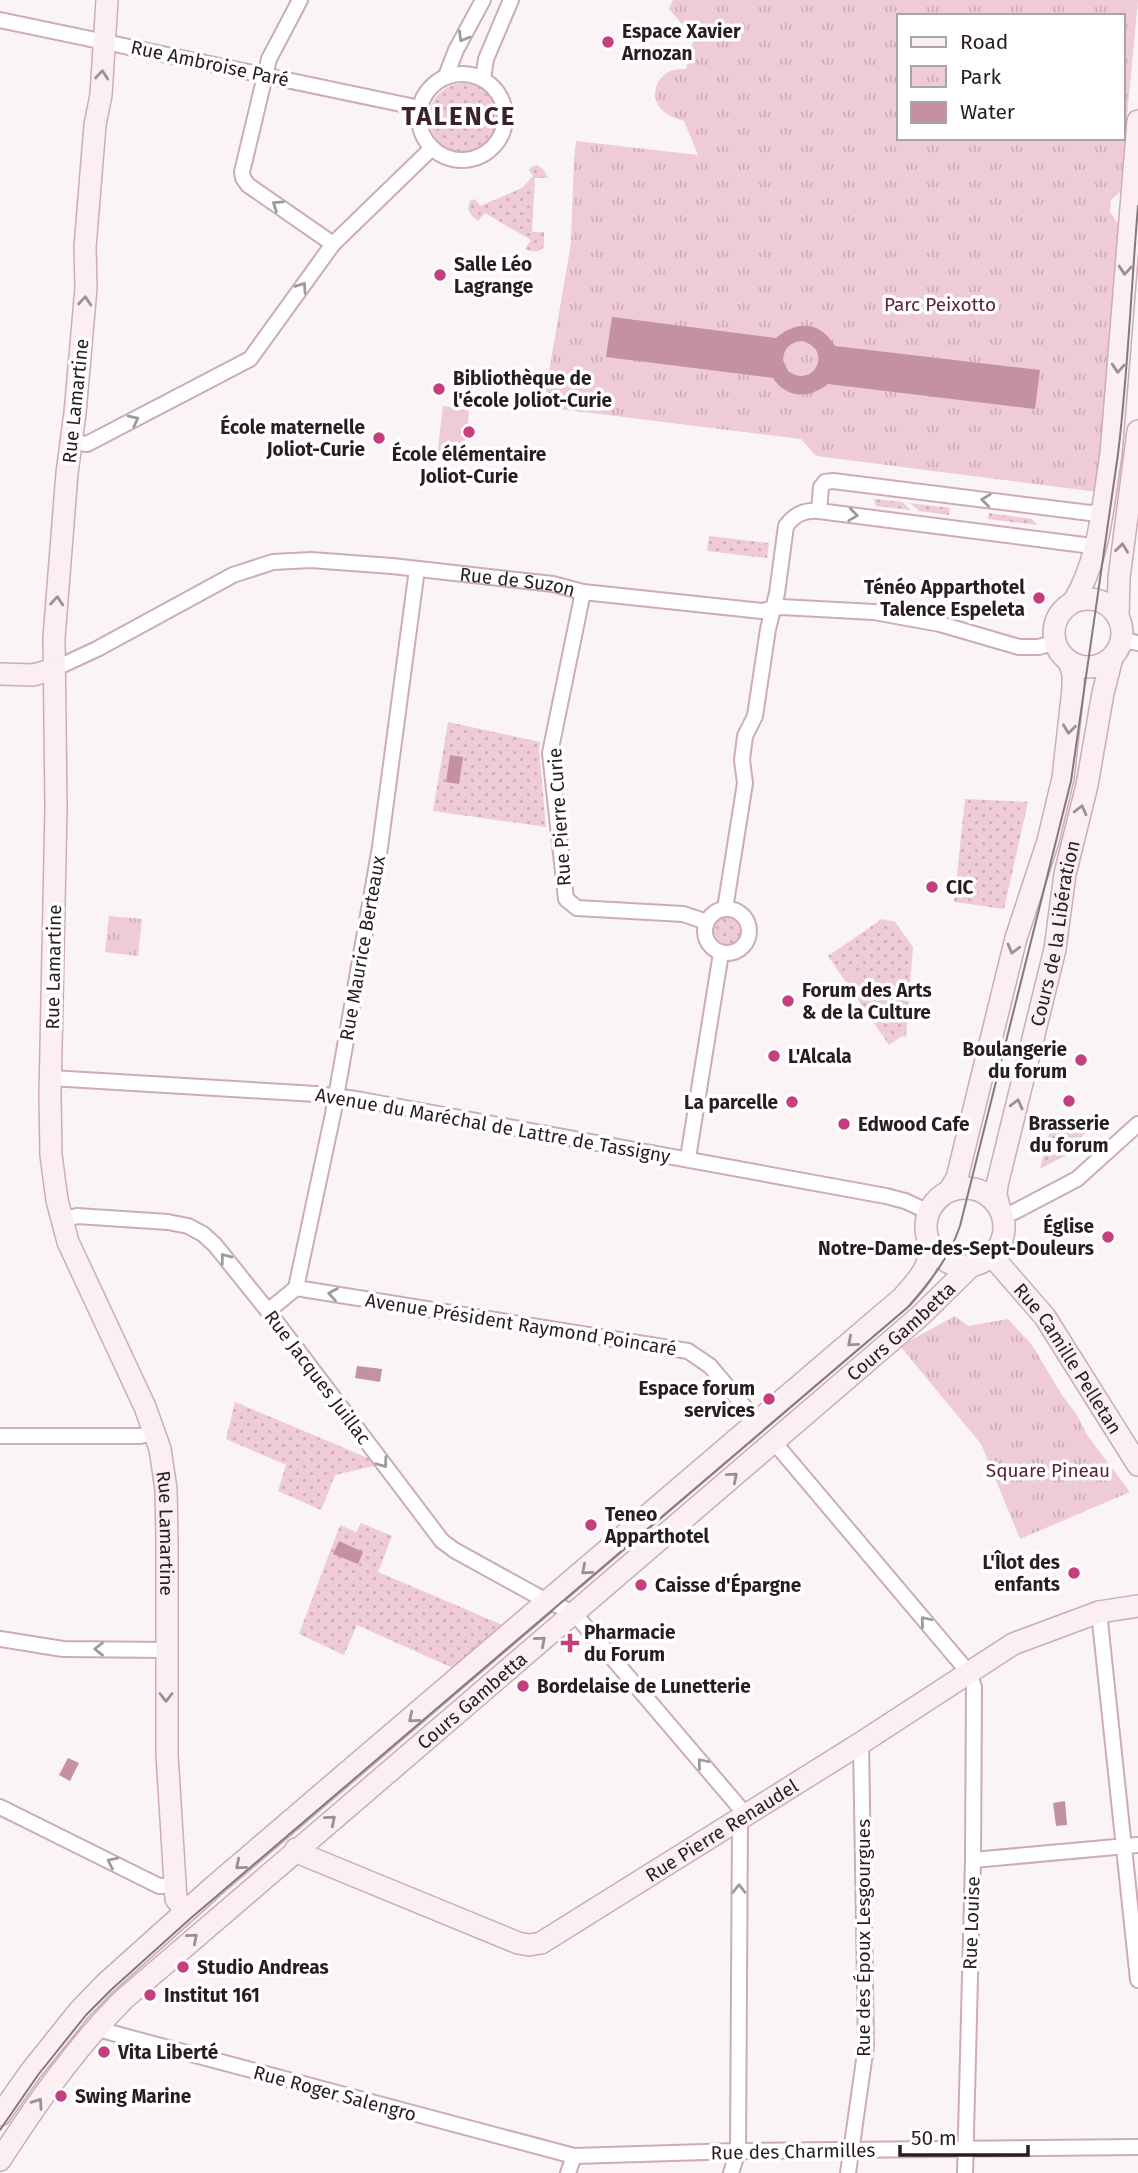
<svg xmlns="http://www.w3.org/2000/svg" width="1138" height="2173" font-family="'Fira Sans',sans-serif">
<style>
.grass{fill:url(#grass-dots)}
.park{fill:url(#park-tufts);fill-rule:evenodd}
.pitch{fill:#eecbd7}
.water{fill:#c491a4;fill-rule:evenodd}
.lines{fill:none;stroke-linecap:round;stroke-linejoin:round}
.street-casing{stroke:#cbacb7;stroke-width:18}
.secondary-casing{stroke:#cbacb7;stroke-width:24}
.street{stroke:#fff;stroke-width:14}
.secondary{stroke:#fbeff3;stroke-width:21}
.tram{stroke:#837a7d;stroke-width:2}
.oneway{stroke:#9e999b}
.oneway2{stroke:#9c9094}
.poi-dot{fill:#c53e7e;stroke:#fff;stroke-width:2.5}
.labels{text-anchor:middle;stroke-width:7;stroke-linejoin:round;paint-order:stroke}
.poi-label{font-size:19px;font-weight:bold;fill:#281d21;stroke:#fff;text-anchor:start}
.street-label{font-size:19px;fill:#281d21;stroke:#fff}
.park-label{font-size:19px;fill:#5e203c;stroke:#fff}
.district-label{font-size:26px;font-weight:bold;letter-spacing:2px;fill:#3a222b;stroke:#fff}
</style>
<defs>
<pattern id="grass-dots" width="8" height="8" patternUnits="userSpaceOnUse" patternTransform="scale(1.75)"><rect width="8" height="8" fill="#eecbd7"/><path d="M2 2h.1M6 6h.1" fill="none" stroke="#ccaeb8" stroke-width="1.8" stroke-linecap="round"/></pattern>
<pattern id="park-tufts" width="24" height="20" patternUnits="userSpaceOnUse" patternTransform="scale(1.75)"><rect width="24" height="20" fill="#eecbd7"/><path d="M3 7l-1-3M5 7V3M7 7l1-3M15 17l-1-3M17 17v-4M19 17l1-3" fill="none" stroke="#ccaeb8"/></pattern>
</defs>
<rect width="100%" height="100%" fill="#fbf4f6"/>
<!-- grass -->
<g class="grass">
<circle cx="464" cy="118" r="35"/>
<path d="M 537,165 L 544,170 L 548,178 L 535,178 L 532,232 L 544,232 L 544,247 C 538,253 533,252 525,249 L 531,240 L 485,213 L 478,221 L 472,216 L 468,209 L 470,201 L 475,199 L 480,206 L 522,188 L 533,176 L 529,170 L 531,167 Z"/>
<path d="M 874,499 L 902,502 L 911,510 L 876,506 Z"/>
<path d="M 910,503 L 950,508 L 949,515 L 919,511 Z"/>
<path d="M 989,513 L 1032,519 L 1037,525 L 988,519 Z"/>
<path d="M 709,536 L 769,543 L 767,558 L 707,551 Z"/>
<path d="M 448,722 L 540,742 L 539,749 L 546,827 L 433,811 Z"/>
<path d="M 965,799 L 1028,802 L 1004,909 L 954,902 Z"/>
<circle cx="728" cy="931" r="14"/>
<path d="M 882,919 L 895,922 L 913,947 L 906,1037 L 902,1036 L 889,1045 L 828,956 Z"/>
<path d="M 1052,1122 L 1087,1132 L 1070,1146 L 1068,1154 L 1040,1169 Z"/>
<path d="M 235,1402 L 368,1458 L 374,1466 L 335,1475 L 321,1510 L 278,1491 L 286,1465 L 226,1439 Z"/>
<path d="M 361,1523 L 392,1536 L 378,1572 L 505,1626 L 455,1669 L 357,1625 L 344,1655 L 299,1634 L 340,1525 L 356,1532 Z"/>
</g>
<!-- park -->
<g class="park">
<path d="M 673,0 L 1138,0 L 1120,192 L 1111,200 L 1110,212 L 1118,224 L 1098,492 L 816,456 L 801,439 L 543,407 L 571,243 L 574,159 L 576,141 L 698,155 L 684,121 C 677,119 669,116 663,111 C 650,100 654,79 669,72 C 674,69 680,69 686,69 L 694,38 L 669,9 ZM 898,16 L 1122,16 L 1122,138 L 898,138 Z"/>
<path d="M 109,916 L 142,919 L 138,956 L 105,952 Z"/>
<path d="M 858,970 L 871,986 L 860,996 L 847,977 Z"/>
<path d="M 955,1316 L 968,1326 L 1008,1319 L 1032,1345 L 1062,1395 L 1077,1415 L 1087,1435 L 1130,1492 L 1020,1539 L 981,1444 L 900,1346 Z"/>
</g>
<!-- pitch -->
<path class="pitch" d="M 443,406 L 469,410 L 465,459 L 437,457 Z"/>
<!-- water -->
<g class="water">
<path d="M 612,317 L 776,338 C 797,320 820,321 835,346 L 1040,370 L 1035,409 L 828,384 C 809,399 787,399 773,378 L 606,357 ZM 802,341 C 834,349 814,390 788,371 L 783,360 C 784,348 790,342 802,341 Z"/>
<path d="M 450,755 L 463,757 L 459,784 L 446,782 Z"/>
<path d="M 357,1366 L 382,1369 L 380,1382 L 355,1378 Z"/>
<path d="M 339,1541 L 363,1552 L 358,1564 L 333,1554 Z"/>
<path d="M 68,1758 L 79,1763 L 70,1781 L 59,1775 Z"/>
<path d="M 1065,1801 L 1067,1825 L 1056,1826 L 1053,1803 Z"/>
</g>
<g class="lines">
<defs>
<g id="street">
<path d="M 300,0 L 269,59 L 242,172 L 243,178 L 248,185 L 333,244"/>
<path d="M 0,20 L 420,108"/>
<circle cx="462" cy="117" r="43"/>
<path d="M 446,76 L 456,50 L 483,0"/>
<path d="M 483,79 L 486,59 L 511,0"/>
<path d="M 72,442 L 87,444 L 250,359 L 333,244 L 432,148"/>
<path d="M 1093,555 L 1090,547 L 1084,545 L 819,511 L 821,487 L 825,482 L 833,481 L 1090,513 L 1097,512 L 1103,507"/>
<path d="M 583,592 L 550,753 L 566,899 L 577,908 L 683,914 L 707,922"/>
<path d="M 1122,640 L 1138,643"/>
<path id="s1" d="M 54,669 L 97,649 L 233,575 L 273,562 L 311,560 L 392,566 L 553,584 L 583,592 L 762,611 L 781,607 L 874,612 L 940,624 L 1019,647 L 1039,647 L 1055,642"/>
<circle cx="727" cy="931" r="22"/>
<path d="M 725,909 L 745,783 L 742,760 L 745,736 L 755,716 L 768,629 L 777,593 L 786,526 C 795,514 804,510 819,511"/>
<path d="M 51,1078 L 316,1094 L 356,1099 L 886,1196 L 905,1201 L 929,1212"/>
<path d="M 688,1158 L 721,953"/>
<path d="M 1003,1216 L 1014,1212 L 1077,1179 L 1138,1124"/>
<path d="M 61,1220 L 77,1216 L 168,1222 L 188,1226 L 203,1234 L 215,1245 L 268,1311 L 442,1541 L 454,1550 L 541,1598 L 574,1613 L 746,1815"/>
<path d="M 296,1288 L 688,1351 L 710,1366 L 758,1423"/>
<path d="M 268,1311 L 296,1288 L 333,1114 L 380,847 L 417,569"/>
<path d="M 0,1436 L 140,1436 L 155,1433"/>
<path d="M 774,1442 L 969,1673 L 974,1687 L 973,1860 L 965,2173"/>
<path d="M 1099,1612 L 1138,1980"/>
<path d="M 0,1639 L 63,1649 L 167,1650"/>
<path d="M 0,1807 L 159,1886 L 175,1885"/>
<path d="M 973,1860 L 1138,1845"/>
<path d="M 98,2025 L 102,2030 L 116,2034 L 574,2156 L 738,2151 L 1138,2147"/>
<path d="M 568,2173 L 574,2156"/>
<path d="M 731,2173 L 738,2151 L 740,1819"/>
<path d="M 848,2173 L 866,2046 L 861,1743"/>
</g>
<g id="secondary">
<path id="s2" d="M 107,0 L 101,95 L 95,125 L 85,247 L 86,288 L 75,413 L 67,473 L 54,638 L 56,808 L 50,1096 L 51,1155 L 57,1200 L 68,1242 L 145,1407 L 160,1449 L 166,1489 L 167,1538 L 167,1754 L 176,1899 L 186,1911"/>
<circle cx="1088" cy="633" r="34"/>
<path d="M 1074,601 C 1100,558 1103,503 1111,454 L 1138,121"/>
<path d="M 1118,616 L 1119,578 L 1138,431"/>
<path d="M 0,674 L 33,675 L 54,669"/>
<circle cx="965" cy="1227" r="39"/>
<path d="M 949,1191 L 957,1178 L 1016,938 L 1048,841 L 1063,778 L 1073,689 L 1073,674 L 1069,661"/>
<path id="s3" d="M 999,1206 L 996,1195 L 997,1185 L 1055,949 L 1065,874 L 1087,785 L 1103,693 L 1112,658"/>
<path id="s4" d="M 992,1256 L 1045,1317 L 1138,1465"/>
<path id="s5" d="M 296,1849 L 299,1853 L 518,1943 L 529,1945 L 541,1943 L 861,1743 L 1013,1644 L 1099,1612 L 1138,1606"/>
<path d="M 0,2115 L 31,2071 L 79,2011 L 105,1984 L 213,1887 L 903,1297 C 917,1281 932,1266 929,1244"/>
<path id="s6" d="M 0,2160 C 37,2103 76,2047 124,1999 L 920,1316 L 971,1266"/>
</g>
</defs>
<!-- street casing -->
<use href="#street" class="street-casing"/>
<!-- secondary casing -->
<use href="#secondary" class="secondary-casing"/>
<!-- street -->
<use href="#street" class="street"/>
<!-- secondary -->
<use href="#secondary" class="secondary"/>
<!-- tram -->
<path class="tram" d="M 0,2130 L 38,2075 L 86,2015 L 112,1989 L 191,1918 L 908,1307 C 930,1282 949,1258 960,1226 L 1071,781 L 1118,454 C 1128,372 1131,289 1138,206"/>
</g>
<!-- one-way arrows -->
<defs><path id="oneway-chevron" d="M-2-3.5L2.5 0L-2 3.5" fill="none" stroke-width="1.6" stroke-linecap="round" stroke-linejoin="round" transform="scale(1.75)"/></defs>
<g class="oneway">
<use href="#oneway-chevron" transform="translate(463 37) rotate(120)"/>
<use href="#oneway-chevron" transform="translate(277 205) rotate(-146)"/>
<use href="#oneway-chevron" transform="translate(302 287) rotate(-55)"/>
<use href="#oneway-chevron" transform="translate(134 420) rotate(-27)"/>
<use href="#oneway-chevron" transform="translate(986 500) rotate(-173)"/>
<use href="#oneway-chevron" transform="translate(853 515) rotate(7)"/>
<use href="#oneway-chevron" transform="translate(225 1258) rotate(-127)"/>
<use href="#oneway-chevron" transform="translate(333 1294) rotate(-171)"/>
<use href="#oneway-chevron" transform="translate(383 1463) rotate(54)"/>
<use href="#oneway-chevron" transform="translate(925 1621) rotate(-130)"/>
<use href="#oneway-chevron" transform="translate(99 1649) rotate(180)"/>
<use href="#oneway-chevron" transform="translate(702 1763) rotate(-130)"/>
<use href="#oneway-chevron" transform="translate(112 1862) rotate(-154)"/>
<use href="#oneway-chevron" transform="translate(739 1889) rotate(-90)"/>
</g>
<g class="oneway2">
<use href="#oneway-chevron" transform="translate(102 75) rotate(-85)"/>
<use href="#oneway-chevron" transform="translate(1125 270) rotate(94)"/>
<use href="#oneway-chevron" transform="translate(85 301) rotate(-85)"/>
<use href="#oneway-chevron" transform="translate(1118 368) rotate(94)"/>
<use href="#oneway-chevron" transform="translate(1122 548) rotate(-83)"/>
<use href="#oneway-chevron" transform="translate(57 601) rotate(-85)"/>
<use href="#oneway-chevron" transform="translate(1069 729) rotate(97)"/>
<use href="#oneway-chevron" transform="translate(1081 810) rotate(-76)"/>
<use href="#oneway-chevron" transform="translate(1013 949) rotate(105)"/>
<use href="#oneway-chevron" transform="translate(1017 1104) rotate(-76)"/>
<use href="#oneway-chevron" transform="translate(852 1342) rotate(139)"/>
<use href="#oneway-chevron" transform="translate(733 1477) rotate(-41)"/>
<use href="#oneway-chevron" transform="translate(586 1570) rotate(139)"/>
<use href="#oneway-chevron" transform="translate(541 1641) rotate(-41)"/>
<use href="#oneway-chevron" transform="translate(166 1697) rotate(90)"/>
<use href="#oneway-chevron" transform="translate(413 1718) rotate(140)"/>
<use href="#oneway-chevron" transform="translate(331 1820) rotate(-40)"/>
<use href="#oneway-chevron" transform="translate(240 1865) rotate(140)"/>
<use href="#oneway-chevron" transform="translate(193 1938) rotate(-41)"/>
<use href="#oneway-chevron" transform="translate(38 2103) rotate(-55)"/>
</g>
<!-- markers -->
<g class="poi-dot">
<circle cx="608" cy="42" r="7"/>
<circle cx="440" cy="275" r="7"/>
<circle cx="439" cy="389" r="7"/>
<circle cx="469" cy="432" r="7"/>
<circle cx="379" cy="438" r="7"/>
<circle cx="1039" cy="598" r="7"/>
<circle cx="932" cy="887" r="7"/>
<circle cx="788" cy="1001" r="7"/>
<circle cx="774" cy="1056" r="7"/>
<circle cx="1081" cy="1060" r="7"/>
<circle cx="1069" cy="1101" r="7"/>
<circle cx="792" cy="1102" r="7"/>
<circle cx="844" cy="1124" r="7"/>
<circle cx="1108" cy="1237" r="7"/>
<circle cx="769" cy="1399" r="7"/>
<circle cx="591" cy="1525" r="7"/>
<circle cx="1074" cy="1573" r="7"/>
<circle cx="641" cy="1585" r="7"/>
<path d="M566.5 1632.5h7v7h7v7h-7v7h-7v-7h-7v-7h7z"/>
<circle cx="523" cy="1686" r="7"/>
<circle cx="183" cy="1967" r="7"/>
<circle cx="150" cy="1995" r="7"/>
<circle cx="104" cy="2052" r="7"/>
<circle cx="61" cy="2096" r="7"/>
</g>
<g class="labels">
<!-- poi labels -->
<g class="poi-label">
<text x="622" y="38">Espace Xavier<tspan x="622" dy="22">Arnozan</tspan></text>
<text x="454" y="271">Salle Léo<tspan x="454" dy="22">Lagrange</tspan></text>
<text x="453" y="385">Bibliothèque de<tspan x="453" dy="22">l'école Joliot-Curie</tspan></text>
<text x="365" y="434" text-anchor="end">École maternelle<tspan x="365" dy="22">Joliot-Curie</tspan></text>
<text x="469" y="461" text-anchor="middle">École élémentaire<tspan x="469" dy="22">Joliot-Curie</tspan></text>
<text x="1025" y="594" text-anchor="end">Ténéo Apparthotel<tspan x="1025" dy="22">Talence Espeleta</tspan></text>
<text x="946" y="894">CIC</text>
<text x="802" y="997">Forum des Arts<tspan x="802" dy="22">&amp; de la Culture</tspan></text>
<text x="1067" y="1056" text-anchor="end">Boulangerie<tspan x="1067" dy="22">du forum</tspan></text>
<text x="788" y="1063">L'Alcala</text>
<text x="778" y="1109" text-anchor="end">La parcelle</text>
<text x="1069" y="1130" text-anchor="middle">Brasserie<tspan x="1069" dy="22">du forum</tspan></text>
<text x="858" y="1131">Edwood Cafe</text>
<text x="1094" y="1233" text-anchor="end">Église<tspan x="1094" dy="22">Notre-Dame-des-Sept-Douleurs</tspan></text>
<text x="755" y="1395" text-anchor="end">Espace forum<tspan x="755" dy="22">services</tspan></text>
<text x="605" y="1521">Teneo<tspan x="605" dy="22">Apparthotel</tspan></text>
<text x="1060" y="1569" text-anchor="end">L'Îlot des<tspan x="1060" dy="22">enfants</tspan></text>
<text x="655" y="1592">Caisse d'Épargne</text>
<text x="584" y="1639">Pharmacie<tspan x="584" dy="22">du Forum</tspan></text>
<text x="537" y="1693">Bordelaise de Lunetterie</text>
<text x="197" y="1974">Studio Andreas</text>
<text x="164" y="2002">Institut 161</text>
<text x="118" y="2059">Vita Liberté</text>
<text x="75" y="2103">Swing Marine</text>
</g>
<!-- street labels -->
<g class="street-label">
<text transform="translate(210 63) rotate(12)" y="7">Rue Ambroise Paré</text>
<text transform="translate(75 401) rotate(-84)" y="7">Rue Lamartine</text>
<text dy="7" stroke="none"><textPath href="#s1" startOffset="490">Rue de Suzon</textPath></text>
<text transform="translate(559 817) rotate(-94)" y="7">Rue Pierre Curie</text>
<text dy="7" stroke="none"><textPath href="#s3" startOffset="280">Cours de la Libération</textPath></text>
<text transform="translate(362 948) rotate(-80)" y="7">Rue Maurice Berteaux</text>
<text transform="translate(53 967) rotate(-89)" y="7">Rue Lamartine</text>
<text transform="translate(493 1125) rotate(10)" y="7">Avenue du Maréchal de Lattre de Tassigny</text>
<text transform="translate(521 1324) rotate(9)" y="7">Avenue Président Raymond Poincaré</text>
<text dy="7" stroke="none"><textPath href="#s6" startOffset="1228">Cours Gambetta</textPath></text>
<text dy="7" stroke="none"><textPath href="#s4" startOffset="128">Rue Camille Pelletan</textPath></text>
<text transform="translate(318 1377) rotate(53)" y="7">Rue Jacques Juillac</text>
<text dy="7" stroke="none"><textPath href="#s2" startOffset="1558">Rue Lamartine</textPath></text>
<text dy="7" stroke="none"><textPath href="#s6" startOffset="662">Cours Gambetta</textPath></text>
<text dy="7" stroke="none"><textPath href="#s5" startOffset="478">Rue Pierre Renaudel</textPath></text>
<text transform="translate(971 1923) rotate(-88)" y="7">Rue Louise</text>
<text transform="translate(863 1938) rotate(-90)" y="7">Rue des Époux Lesgourgues</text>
<text transform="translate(335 2093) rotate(15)" y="7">Rue Roger Salengro</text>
<text transform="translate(793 2151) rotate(-1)" y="7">Rue des Charmilles</text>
</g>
<!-- park labels -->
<g class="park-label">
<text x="940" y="311">Parc Peixotto</text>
<text x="1048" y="1477">Square Pineau</text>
</g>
<!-- district labels -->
<g class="district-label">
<text x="459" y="125">TALENCE</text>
</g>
</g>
<!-- legend -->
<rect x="897" y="14" width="228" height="126" fill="#ffffff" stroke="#a9a5a6" stroke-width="2"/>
<rect x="911" y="37" width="35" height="10" fill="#fbeff3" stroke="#a9a5a6" stroke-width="2"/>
<text x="960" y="49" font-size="21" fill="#281d21">Road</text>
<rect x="911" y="66" width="35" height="21" fill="url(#park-tufts)" stroke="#a9a5a6" stroke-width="2"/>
<text x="960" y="84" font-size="21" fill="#281d21">Park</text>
<rect x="911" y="102" width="35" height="21" fill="#c491a4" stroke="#a9a5a6" stroke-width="2"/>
<text x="960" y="119" font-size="21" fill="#281d21">Water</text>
<!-- scale -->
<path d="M900 2145v10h128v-10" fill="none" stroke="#281d21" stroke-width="3.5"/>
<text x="911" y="2145" font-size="21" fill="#281d21" stroke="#ffffff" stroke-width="5" paint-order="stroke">50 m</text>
</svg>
